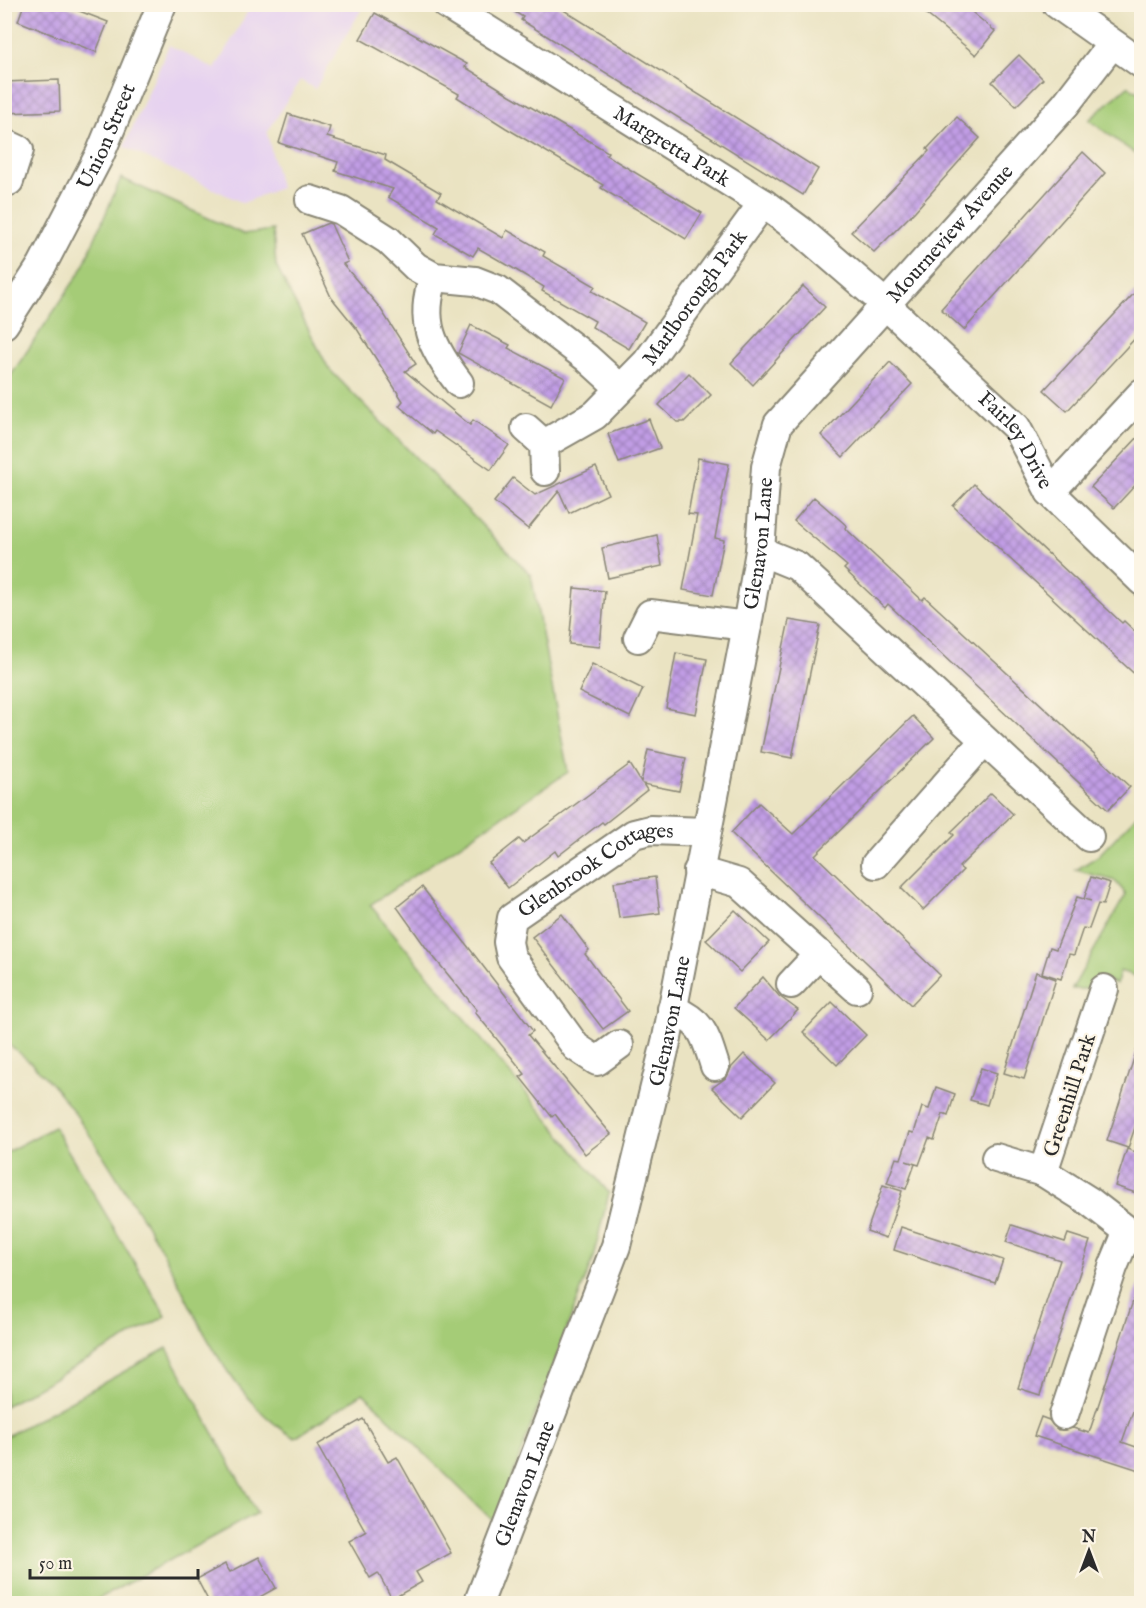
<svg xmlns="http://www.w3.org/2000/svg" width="1146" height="1608" font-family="'IM FELL English',serif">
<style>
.built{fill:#e6d2f0}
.green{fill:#a5cc77;stroke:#687c51;stroke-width:1.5}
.building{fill:url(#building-cross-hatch)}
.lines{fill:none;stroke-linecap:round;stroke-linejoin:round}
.minor-casing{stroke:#8a8776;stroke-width:32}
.minor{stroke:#fff;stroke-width:28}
.labels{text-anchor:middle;stroke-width:4.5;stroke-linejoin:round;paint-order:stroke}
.street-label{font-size:21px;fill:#2b2b2b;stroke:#fcf5e5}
</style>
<defs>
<pattern id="building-cross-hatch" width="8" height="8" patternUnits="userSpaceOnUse" patternTransform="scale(1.5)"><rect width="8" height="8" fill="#c19de5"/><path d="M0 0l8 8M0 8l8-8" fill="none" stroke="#9d80ba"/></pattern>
</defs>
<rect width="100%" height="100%" fill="#fcf5e5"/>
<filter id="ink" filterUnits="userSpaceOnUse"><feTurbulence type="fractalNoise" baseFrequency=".0167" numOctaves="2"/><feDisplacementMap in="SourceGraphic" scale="12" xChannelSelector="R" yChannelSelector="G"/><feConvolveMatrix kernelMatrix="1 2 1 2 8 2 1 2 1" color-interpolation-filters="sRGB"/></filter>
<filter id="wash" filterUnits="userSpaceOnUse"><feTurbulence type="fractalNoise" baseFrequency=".008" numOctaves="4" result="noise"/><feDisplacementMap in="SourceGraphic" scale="24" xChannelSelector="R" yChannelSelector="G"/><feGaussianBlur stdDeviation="1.35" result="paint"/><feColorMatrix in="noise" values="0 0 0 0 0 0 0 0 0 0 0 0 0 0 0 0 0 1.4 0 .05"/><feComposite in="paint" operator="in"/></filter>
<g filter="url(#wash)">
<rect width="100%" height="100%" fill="#eae3c2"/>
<!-- built -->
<path class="built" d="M 252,4 L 364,5 L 315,89 L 300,80 L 267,133 L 280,188 L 243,203 L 124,147 L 169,45 L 215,69 Z"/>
<!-- green -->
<g class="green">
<path d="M 1128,86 L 1141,94 L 1141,158 L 1089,120 Z"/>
<path d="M 121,178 L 243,234 L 273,230 L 276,266 L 329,369 L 531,575 L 568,772 L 370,905 L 609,1193 L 593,1258 L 495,1523 L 363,1393 L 295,1438 C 231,1400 200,1324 167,1260 C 156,1238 142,1218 129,1197 C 95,1142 59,1079 5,1042 L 5,384 L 81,271 Z"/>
<path d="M 1141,811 L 1141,978 L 1120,971 L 1117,984 L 1098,977 L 1090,989 L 1072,989 L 1126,894 L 1115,881 L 1076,870 L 1098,856 Z"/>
<path d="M 54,1127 L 166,1316 L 5,1406 L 5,1153 Z"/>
<path d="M 167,1348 L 257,1513 L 91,1603 L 5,1603 L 5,1437 Z"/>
</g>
<g id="blocks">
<!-- building -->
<g class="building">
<path d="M 24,4 L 61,4 L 108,22 L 96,52 L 18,21 Z"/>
<path d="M 502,4 L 554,4 L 818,169 L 803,195 L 521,20 L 523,17 Z"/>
<path d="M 914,4 L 962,4 L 995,31 L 976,55 Z"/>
<path d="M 375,13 L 467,64 L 465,67 L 510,95 L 608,152 L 606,155 L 702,213 L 686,239 L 601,188 L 603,185 L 506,128 L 457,97 L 459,94 L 360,39 Z"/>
<path d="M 1019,55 L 1043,79 L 1016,106 L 992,82 Z"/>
<path d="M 59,80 L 60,111 L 4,113 L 4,82 Z"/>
<path d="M 288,114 L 330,127 L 327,137 L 386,155 L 385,160 L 441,193 L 437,199 L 503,238 L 507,230 L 545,252 L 543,256 L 595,286 L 592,291 L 645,322 L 629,349 L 592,327 L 595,321 L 542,291 L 544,287 L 511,267 L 478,248 L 473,256 L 435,234 L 439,227 L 388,197 L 393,189 L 335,171 L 338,162 L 279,143 Z"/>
<path d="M 957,117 L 980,138 L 915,211 L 874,252 L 851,232 L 929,151 L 927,149 Z"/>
<path d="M 1083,152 L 1105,173 L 964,330 L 941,309 Z"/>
<path d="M 328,223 L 331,224 L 348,262 L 343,264 L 380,308 L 416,364 L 405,371 L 470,425 L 473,420 L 509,445 L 491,470 L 435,431 L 433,434 L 399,406 L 403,401 L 357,329 L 331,297 L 302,234 Z"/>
<path d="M 1142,285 L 1142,331 L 1067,411 L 1044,390 Z"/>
<path d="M 803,286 L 825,307 L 753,385 L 731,363 Z"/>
<path d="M 471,325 L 510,345 L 508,348 L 565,378 L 551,405 L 458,353 Z"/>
<path d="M 890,362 L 912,384 L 843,457 L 821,435 Z"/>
<path d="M 689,373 L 711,395 L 684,422 L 677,422 L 659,405 Z"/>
<path d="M 649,419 L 660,448 L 619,463 L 608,434 Z"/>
<path d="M 1142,433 L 1142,478 L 1114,508 L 1091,487 Z"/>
<path d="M 698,458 L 729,464 L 715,538 L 724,540 L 713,595 L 683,590 L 697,515 L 688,514 Z"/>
<path d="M 596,467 L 608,494 L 569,513 L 559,491 L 528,529 L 494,502 L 513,478 L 535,495 Z"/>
<path d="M 974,484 L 1122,623 L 1124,621 L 1142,638 L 1142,681 L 953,506 Z"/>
<path d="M 814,497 L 847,526 L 845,528 L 922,600 L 925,597 L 1130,787 L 1108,810 L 888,604 L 885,608 L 844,569 L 847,566 L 794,521 Z"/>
<path d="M 657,535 L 662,566 L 608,578 L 602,548 Z"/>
<path d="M 574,588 L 605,591 L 600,647 L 569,644 Z"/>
<path d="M 789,620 L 820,625 L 792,758 L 761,752 Z"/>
<path d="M 676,653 L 707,659 L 696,714 L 666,708 Z"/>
<path d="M 592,664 L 643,689 L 630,717 L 579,692 Z"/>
<path d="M 913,716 L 934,738 L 815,855 L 940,975 L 911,1005 L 731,833 L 759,803 L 793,834 Z"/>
<path d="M 648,750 L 686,758 L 679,791 L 643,784 L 647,790 L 604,824 L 602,822 L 558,856 L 555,851 L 508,888 L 489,863 L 519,839 L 523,843 L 630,764 L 641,782 Z"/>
<path d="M 991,793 L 1013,814 L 959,867 L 963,870 L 923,910 L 901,888 L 954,835 L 951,832 Z"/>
<path d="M 655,877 L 660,913 L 619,918 L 614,882 Z"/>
<path d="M 1091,877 L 1110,883 L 1103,905 L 1098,904 L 1089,929 L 1083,928 L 1074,955 L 1069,954 L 1061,979 L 1042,973 L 1050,947 L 1056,949 L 1077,897 L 1091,901 L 1084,899 Z"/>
<path d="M 422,887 L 533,1031 L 528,1035 L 611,1134 L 585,1154 L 555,1114 L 552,1117 L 520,1077 L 525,1074 L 475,1012 L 477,1010 L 427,949 L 397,907 Z"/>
<path d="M 735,910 L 769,942 L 740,972 L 706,940 Z"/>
<path d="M 562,914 L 589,950 L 585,954 L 628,1011 L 603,1029 L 532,937 Z"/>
<path d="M 1036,972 L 1056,979 L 1024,1079 L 1004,1073 Z"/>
<path d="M 763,977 L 779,996 L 798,1010 L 769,1040 L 734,1008 Z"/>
<path d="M 832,1002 L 866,1035 L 837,1065 L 803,1032 Z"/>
<path d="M 1138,1046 L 1142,1047 L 1142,1107 L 1128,1148 L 1107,1141 Z"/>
<path d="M 744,1054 L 775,1083 L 742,1117 L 712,1088 L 727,1077 L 731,1068 Z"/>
<path d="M 981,1068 L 997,1073 L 987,1105 L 970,1100 Z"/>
<path d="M 936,1087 L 955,1094 L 948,1116 L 943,1114 L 934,1140 L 929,1138 L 919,1165 L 906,1161 L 915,1164 L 906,1189 L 887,1183 L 896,1158 L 901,1159 L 910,1132 L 914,1133 L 922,1107 L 929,1109 Z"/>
<path d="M 1127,1149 L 1142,1154 L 1142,1195 L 1115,1186 Z"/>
<path d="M 883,1185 L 902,1191 L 886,1238 L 867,1231 Z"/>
<path d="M 1012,1225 L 1065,1242 L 1068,1234 L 1090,1241 L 1040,1395 L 1018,1388 L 1060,1260 L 1006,1242 Z"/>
<path d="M 901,1227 L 1003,1260 L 995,1283 L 894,1250 Z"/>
<path d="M 1138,1286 L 1142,1286 L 1142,1386 L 1122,1442 L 1142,1449 L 1142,1471 L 1034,1436 L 1041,1417 L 1049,1420 L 1058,1430 L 1073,1428 L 1089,1433 Z"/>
<path d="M 363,1419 L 388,1462 L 397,1457 L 451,1553 L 416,1572 L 422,1582 L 392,1599 L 378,1573 L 370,1578 L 349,1541 L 366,1532 L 317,1445 Z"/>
<path d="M 259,1557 L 276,1588 L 247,1604 L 210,1604 L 197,1579 L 225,1564 L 230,1572 Z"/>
</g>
</g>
</g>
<g filter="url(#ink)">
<use href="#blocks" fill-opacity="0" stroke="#8a8776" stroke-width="1.5"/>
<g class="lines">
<defs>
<g id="minor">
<path id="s1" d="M 446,4 L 763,203 L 801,231 L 875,295 L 1016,427 L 1050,492 L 1142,581"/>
<path d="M 1057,4 L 1142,64"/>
<path d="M 4,143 L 19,150 L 9,181"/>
<path d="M 310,200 L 341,210 L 388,240 L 416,267 L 434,277 L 475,281 L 498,290 L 587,358 L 620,388"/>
<path d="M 434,277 C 418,321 432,348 459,383"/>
<path id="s2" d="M 4,324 L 42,265 L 100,154 L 162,4"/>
<path d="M 526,428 L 544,444 L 545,471"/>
<path id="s3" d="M 544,444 L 595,415 L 647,362 L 763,203"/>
<path d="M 1050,492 L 1142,393"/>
<path d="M 760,551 L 797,566 L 1089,837"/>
<path d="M 638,638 L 650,614 L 747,626"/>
<path d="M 876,864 L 984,741"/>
<path d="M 698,871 L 739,883 L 857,989"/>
<path d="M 791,984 L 819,954"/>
<path d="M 1104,989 L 1043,1172 L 1089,1201 L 1142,1242"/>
<path d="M 672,1009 C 703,1022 705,1035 715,1066"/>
<path id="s4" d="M 619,1045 L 597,1061 L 576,1047 L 511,957 L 508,942 L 512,918 L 634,834 L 650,830 L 706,832"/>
<path d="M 996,1158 L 1043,1172"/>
<path d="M 1064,1415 L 1113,1267 L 1128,1231"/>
<path id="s5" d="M 478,1604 L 616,1246 L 667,1038 L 747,626 L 760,551 L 766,467 L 778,424 L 1065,105 L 1112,44"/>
</g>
</defs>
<!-- minor casing -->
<use href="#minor" class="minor-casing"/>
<!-- minor -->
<use href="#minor" class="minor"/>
</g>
</g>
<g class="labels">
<!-- street labels -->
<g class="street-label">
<text dy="7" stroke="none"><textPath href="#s2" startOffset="214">Union Street</textPath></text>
<text dy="7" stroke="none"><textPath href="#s1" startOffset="267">Margretta Park</textPath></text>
<text dy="7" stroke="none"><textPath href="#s5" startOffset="1479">Mourneview Avenue</textPath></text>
<text dy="7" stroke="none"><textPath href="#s3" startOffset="213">Marlborough Park</textPath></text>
<text dy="7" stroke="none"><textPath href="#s1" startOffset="723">Fairley Drive</textPath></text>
<text dy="7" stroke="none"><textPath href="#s5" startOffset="1101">Glenavon Lane</textPath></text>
<text dy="7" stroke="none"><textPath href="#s4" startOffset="302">Glenbrook Cottages</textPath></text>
<text dy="7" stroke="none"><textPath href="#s5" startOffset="615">Glenavon Lane</textPath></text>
<text transform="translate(1069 1095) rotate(-72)" y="7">Greenhill Park</text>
<text dy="7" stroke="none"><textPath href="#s5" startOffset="129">Glenavon Lane</textPath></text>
</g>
</g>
<!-- margin -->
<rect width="1146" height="1608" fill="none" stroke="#fcf5e5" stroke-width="24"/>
<!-- north arrow -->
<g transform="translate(1089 1551)" stroke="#fcf5e5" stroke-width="4.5" paint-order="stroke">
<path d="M0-4.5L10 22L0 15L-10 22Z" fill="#2b2b2b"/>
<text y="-9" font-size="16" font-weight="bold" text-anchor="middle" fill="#2b2b2b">N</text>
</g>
<!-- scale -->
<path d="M30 1569v9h168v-9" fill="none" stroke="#2b2b2b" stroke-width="3"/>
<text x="39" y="1569" font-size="18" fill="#2b2b2b" stroke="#fcf5e5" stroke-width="4.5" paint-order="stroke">50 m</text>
</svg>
